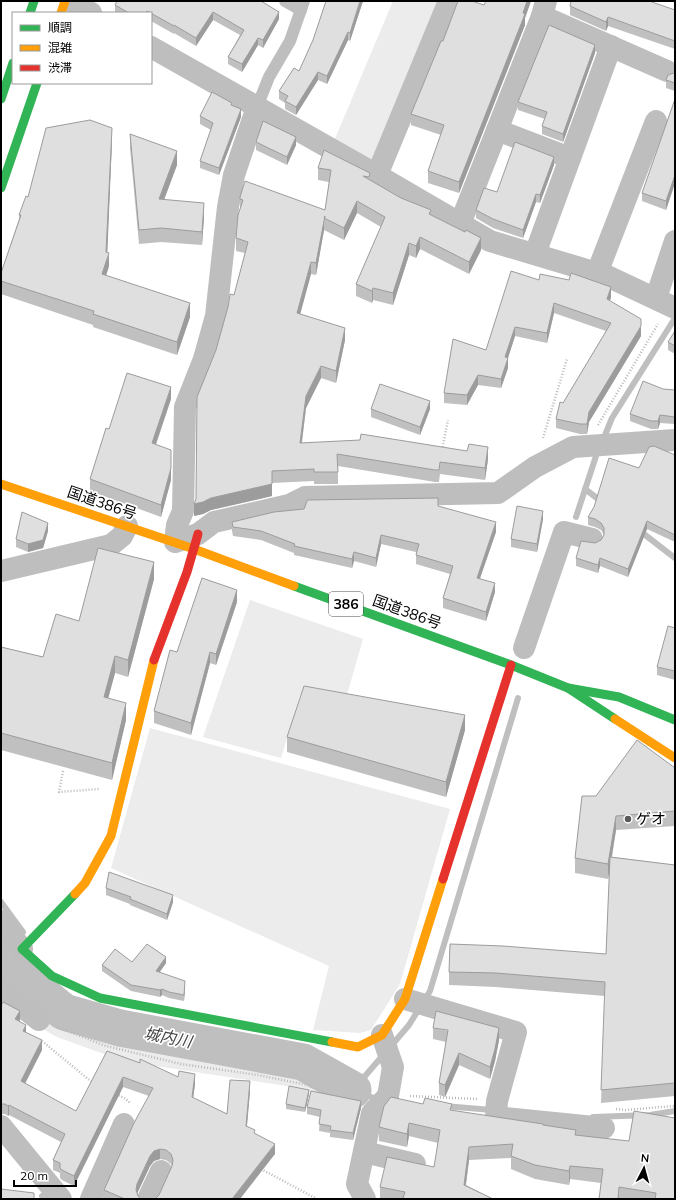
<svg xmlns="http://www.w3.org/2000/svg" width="676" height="1200" font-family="Mulish,'Noto Sans JP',sans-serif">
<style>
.green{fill:#ececec}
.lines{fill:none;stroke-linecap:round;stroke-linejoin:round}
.stream{stroke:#bfbfbf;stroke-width:6}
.river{stroke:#bfbfbf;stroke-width:37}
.path{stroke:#b9b9b9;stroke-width:2.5;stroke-dasharray:1 2;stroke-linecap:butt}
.lane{stroke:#bebebe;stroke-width:12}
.street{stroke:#bebebe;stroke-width:22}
.fast{stroke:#30b455;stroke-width:9}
.slow{stroke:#ff9f0a;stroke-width:9}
.jam{stroke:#e5322d;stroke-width:9}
.wall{fill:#c0c0c0}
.shaded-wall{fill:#9c9c9c}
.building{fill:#dfdfdf;stroke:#9c9c9c}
.poi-dot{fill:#595959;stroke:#fff;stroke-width:1.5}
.labels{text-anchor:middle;stroke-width:3.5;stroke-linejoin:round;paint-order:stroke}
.shield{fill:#fff;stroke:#4c4c4c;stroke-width:1}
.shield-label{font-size:14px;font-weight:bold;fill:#000}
.street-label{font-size:15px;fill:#000;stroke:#fff}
.poi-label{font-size:15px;fill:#000;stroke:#fff;text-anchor:start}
.water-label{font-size:16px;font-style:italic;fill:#444;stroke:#fff}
</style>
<rect width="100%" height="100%" fill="#fff"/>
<!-- green -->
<g class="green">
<path d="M 393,1 L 442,1 L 374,166 L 334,141 Z"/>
<path d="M 250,600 L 363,639 L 345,702 L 300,695 L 281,758 L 203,737 Z"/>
<path d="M 150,728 L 450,809 L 400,984 L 371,1030 L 360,1033 L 313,1030 L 329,966 L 111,868 Z"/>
<path d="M 1,971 L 51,1011 L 110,1034 L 303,1075 L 341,1098 L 339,1103 L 293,1087 L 123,1061 L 57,1037 L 34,1024 L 1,1002 Z"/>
</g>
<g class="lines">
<!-- stream -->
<g class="stream">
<path d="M 603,440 L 612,418 L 675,318"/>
<path d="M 585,489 L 602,502"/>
<path d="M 576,517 L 598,450"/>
<path d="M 640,531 L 675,558"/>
<path d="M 1,902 L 23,932"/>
<path d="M 391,1046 L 409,1025 L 430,991 L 518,698"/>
<path d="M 379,1100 L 353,1090 L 384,1054"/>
<path d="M 444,1106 L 492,1110"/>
<path d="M 593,1117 L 650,1115 L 675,1111"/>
<path d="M 42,1196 L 45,1199"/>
</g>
<!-- river -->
<path class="river" d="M 1,953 L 14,971 L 64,1012 L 120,1028 L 303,1062 L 353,1090"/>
<!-- path -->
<g class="path">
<path d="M 598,425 L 658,324"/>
<path d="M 543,438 L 567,359"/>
<path d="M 442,450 L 448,420"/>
<path d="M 63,771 L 59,792 L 100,789"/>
<path d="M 57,1027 L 106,1046 L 181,1064 L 258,1075 L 307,1085 L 331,1095"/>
<path d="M 42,1041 L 88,1079 L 94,1083"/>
<path d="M 116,1094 L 126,1099 L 130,1103"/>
<path d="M 410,1096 L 477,1099"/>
<path d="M 616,1109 L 625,1110 L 675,1106"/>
<path d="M 261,1169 L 317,1199"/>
</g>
<!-- lane -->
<g class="lane">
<path d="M 285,1 L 301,10"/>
<path d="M 257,107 L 269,77 L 290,41 L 304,1"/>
</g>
<!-- street -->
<g class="street">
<path d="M 71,1 L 91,13"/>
<path d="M 542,16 L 667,71"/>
<path d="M 151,47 L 377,175 L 490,241 L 607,276 L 675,308"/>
<path d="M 257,107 L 234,175 L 228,207 L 216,316 L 204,359 L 185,407 L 183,511 L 177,525 L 175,542 L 198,534 L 214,522 L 289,505 L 305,497 L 498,493 L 535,467 L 573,447 L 675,440"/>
<path d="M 497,130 L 570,158"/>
<path d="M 377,175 L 449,1"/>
<path d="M 460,224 L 542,16 L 546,1"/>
<path d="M 535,254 L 611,46"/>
<path d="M 597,273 L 656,121"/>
<path d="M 656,298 L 675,241"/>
<path d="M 1,571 L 111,545 L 122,536 L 127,526"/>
<path d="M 524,648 L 564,532 L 592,539"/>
<path d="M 1,921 L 22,949"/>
<path d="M 1,990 L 39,1020"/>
<path d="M 405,999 L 516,1032 L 497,1101 L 496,1117 L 604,1128"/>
<path d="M 1,1126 L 61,1199"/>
<path d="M 364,1152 L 415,1164"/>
<path d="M 91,1199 L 124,1124"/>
<path d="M 148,1199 L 161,1171"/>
<path d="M 365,1199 L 357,1184 L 372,1113 L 388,1096 L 393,1067 L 382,1035"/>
</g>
<!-- fast -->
<g class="fast">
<path d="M 30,13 L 34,1"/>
<path d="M 1,99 L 13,63"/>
<path d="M 1,188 L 37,83"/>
<path d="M 294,586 L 511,665 L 568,688 L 615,719"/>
<path d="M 568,688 L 619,697 L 675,720"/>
<path d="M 75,894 L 22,949 L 52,976 L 100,998 L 332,1042"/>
</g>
<!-- slow -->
<g class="slow">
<path d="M 61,13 L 65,1"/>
<path d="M 1,484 L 194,549 L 294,586"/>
<path d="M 615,719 L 675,758"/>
<path d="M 75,894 L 85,883 L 111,836 L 154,660"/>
<path d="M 332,1042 L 358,1047 L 382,1035 L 405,999 L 443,879"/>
</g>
<!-- jam -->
<g class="jam">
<path d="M 154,660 L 187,572 L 198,534"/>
<path d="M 443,879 L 511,665"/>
</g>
</g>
<!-- wall -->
<g class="wall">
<path d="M 117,1 L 279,19 L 263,48 L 258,45 L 242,72 L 228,64 L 228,57 L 240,35 L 213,20 L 196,46 L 174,33 L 174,34 L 151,21 L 151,13 L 115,13 L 115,5 Z"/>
<path d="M 363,1 L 350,41 L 348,40 L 327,84 L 318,80 L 296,115 L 285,109 L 285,103 L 279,99 L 279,91 L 299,71 Z"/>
<path d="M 486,1 L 531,1 L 525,18 L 525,25 L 459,193 L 428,183 L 428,171 L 441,135 L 411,125 L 411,114 L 443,41 L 484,5 Z"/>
<path d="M 570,6 L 675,10 L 675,49 L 608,26 L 606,31 L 570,15 Z"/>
<path d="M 595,53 L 563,142 L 542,134 L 542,126 L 545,119 L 518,110 L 518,102 Z"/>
<path d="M 675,72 L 675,91 L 666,88 L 666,80 Z"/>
<path d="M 675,99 L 675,183 L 666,210 L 642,201 L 642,193 Z"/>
<path d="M 232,106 L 241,117 L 219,175 L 200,168 L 200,161 L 211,130 L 200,124 L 200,116 Z"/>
<path d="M 130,134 L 177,165 L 164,200 L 204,217 L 202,245 L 161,242 L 139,244 L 130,148 Z"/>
<path d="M 112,141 L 107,252 L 109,266 L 106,276 L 190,317 L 177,355 L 93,327 L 93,325 L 1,294 L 1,273 L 19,219 L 19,215 L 28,197 Z"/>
<path d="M 256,142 L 296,145 L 287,165 L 256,150 Z"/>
<path d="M 554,165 L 540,203 L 536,202 L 523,238 L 493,228 L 476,218 L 476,210 L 497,192 Z"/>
<path d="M 318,168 L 370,173 L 370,180 L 431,215 L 481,250 L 469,274 L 420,249 L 416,258 L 409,255 L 393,305 L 373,300 L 372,303 L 356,296 L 356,284 L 381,227 L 357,213 L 344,240 L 324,230 L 316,275 L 311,274 L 300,314 L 345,340 L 336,383 L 321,378 L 306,408 L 302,443 L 488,459 L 485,480 L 440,474 L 439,482 L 435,482 L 338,466 L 338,484 L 314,484 L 314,481 L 272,483 L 272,496 L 211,510 L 203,514 L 194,516 L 196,499 L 216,350 L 234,295 L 245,253 L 236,251 L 236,238 L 240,209 L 240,197 L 325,210 L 329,182 L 318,180 Z"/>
<path d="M 539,280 L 611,297 L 610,301 L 641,336 L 589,422 L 587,434 L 580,434 L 556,428 L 556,419 L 563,403 L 606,331 L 554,313 L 547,343 L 515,336 L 508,358 L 508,368 L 501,388 L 478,385 L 467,405 L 444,403 L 444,393 L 486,350 Z"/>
<path d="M 675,331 L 675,354 L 668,350 L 668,342 Z"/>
<path d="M 663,389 L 675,390 L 675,424 L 660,423 L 658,429 L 651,429 L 630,421 L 630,414 Z"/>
<path d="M 171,399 L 156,445 L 171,480 L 161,517 L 90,491 L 90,479 L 109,429 Z"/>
<path d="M 371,409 L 430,409 L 420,435 L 371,417 Z"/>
<path d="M 675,455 L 675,542 L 647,529 L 628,577 L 600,566 L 598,573 L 576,566 L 576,558 L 595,543 L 601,540 L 604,535 L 601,530 L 595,527 L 588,525 L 588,517 Z"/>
<path d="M 438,507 L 496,532 L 480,578 L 495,592 L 486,621 L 443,608 L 443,598 L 450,574 L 416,564 L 416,552 L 381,544 L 376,567 L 354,561 L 352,568 L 294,555 L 294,553 L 261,540 L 233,536 L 232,531 L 232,522 Z"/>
<path d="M 543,519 L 537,552 L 511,547 L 511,539 Z"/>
<path d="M 48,531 L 43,548 L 28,552 L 16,547 L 16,539 Z"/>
<path d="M 154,579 L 128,677 L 115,673 L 108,698 L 126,720 L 112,780 L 1,750 L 1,647 L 43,657 L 79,621 Z"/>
<path d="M 237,602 L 216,665 L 210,663 L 191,735 L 154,723 L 154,711 L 177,652 Z"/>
<path d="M 675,628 L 675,680 L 657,675 L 657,667 Z"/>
<path d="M 465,730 L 446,797 L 287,752 L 287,737 Z"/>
<path d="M 675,768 L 675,826 L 616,830 L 612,857 L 675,865 L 675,1096 L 601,1103 L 605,996 L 496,987 L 449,985 L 449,972 L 606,954 L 610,866 L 608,879 L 575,873 L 575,858 L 596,796 Z"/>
<path d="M 106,888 L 173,902 L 167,920 L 130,905 L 130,904 L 106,895 Z"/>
<path d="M 132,962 L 166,963 L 160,972 L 185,988 L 184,1001 L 169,998 L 162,995 L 160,997 L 131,991 L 102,971 L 102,965 Z"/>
<path d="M 1,1006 L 20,1021 L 26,1032 L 42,1050 L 25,1084 L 76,1111 L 107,1051 L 195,1084 L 193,1098 L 227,1114 L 250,1091 L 247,1126 L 275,1154 L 159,1195 L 172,1167 L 171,1164 L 166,1160 L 160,1159 L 154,1161 L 150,1166 L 137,1193 L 138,1196 L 141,1199 L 104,1199 L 104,1190 L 149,1096 L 123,1087 L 74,1186 L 62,1180 L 60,1178 L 60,1173 L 53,1170 L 53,1160 L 61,1142 L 9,1115 L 8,1116 L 5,1114 L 1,1114 Z"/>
<path d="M 433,1028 L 499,1040 L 495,1061 L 490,1079 L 459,1065 L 445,1097 L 439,1095 L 439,1083 L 446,1042 L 433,1039 Z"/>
<path d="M 309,1094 L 305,1112 L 286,1109 L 286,1104 Z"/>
<path d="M 307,1107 L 361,1108 L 353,1140 L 330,1137 L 330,1133 L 319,1131 L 320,1117 L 307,1114 Z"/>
<path d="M 452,1111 L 543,1125 L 576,1135 L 675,1199 L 599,1199 L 601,1183 L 570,1179 L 569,1185 L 535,1179 L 511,1169 L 511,1158 L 469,1160 L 466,1185 L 493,1199 L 380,1199 L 380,1187 L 434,1167 L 438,1143 L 409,1136 L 407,1147 L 379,1141 L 379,1127 Z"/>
</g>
<!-- shaded-wall -->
<g class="shaded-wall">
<path d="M 360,1 L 363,1 L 350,41 L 350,33 Z"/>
<path d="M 527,1 L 531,1 L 525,18 L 525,25 L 459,193 L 459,182 Z"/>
<path d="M 213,12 L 213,20 L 196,46 L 196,38 Z"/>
<path d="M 279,12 L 279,19 L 263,48 L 263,40 Z"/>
<path d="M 608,17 L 608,26 L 606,31 L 606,22 Z"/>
<path d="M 348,32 L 348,40 L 327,84 L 327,76 Z"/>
<path d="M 258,38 L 258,45 L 242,72 L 242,64 Z"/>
<path d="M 595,45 L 595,53 L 563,142 L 563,134 Z"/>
<path d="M 318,72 L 318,80 L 296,115 L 296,107 Z"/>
<path d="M 241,109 L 241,117 L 219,175 L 219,168 Z"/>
<path d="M 112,128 L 112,141 L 107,261 L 109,253 L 109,266 L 102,288 L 102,274 L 106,252 Z"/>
<path d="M 296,137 L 296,145 L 287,165 L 287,157 Z"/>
<path d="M 177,151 L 177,165 L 159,213 L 159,199 Z"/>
<path d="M 554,157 L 554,165 L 540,203 L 540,195 Z"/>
<path d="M 675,175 L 675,183 L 666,210 L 666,201 Z"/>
<path d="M 536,194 L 536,202 L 523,238 L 523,230 Z"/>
<path d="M 357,201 L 357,213 L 344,240 L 344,228 Z"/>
<path d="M 204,203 L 204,217 L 202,245 L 202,232 Z"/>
<path d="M 324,218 L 324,230 L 316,275 L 316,263 Z"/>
<path d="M 420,237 L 420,249 L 416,258 L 416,246 Z"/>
<path d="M 481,238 L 481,250 L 469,274 L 469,262 Z"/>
<path d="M 409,243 L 409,255 L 393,305 L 393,293 Z"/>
<path d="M 311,262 L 311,274 L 297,326 L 297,313 Z"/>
<path d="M 611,287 L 611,297 L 607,309 L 607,299 Z"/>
<path d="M 373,288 L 373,300 L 372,303 L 372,291 Z"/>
<path d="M 190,303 L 190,317 L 177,355 L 177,342 Z"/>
<path d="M 554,303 L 554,313 L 547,343 L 547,333 Z"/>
<path d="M 641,326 L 641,336 L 589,422 L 587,434 L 587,424 L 589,412 Z"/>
<path d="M 515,327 L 515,336 L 505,367 L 505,357 Z"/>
<path d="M 345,328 L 345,340 L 336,383 L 336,371 Z"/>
<path d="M 508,358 L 508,368 L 501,388 L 501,379 Z"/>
<path d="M 321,366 L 321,378 L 306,408 L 300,455 L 300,443 L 306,396 Z"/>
<path d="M 478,375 L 478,385 L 467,405 L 467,395 Z"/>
<path d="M 171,387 L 171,399 L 152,455 L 152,443 Z"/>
<path d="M 430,401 L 430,409 L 420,435 L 420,427 Z"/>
<path d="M 660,415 L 660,423 L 658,429 L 658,421 Z"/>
<path d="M 488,447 L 488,459 L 485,480 L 485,468 Z"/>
<path d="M 171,450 L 171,480 L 161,517 L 161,505 Z"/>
<path d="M 272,484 L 272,496 L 211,510 L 203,514 L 194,516 L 194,504 L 211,498 Z"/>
<path d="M 543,511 L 543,519 L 537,552 L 537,544 Z"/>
<path d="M 647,521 L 647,529 L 628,577 L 628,569 Z"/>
<path d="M 496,522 L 496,532 L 477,587 L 477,578 Z"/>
<path d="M 48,523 L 48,531 L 43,548 L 28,552 L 28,544 Z"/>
<path d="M 381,535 L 381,544 L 376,567 L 376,558 Z"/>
<path d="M 354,552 L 354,561 L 352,568 L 352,559 Z"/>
<path d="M 600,558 L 600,566 L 598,573 L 598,565 Z"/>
<path d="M 154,562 L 154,579 L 128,677 L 128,660 Z"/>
<path d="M 495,583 L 495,592 L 486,621 L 486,612 Z"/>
<path d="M 237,590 L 237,602 L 216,665 L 216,654 Z"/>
<path d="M 210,652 L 210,663 L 191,735 L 191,723 Z"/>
<path d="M 115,656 L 115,673 L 104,714 L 104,697 Z"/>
<path d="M 126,703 L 126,720 L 112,780 L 112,763 Z"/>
<path d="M 465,715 L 465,730 L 446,797 L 446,782 Z"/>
<path d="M 616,816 L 616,830 L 608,879 L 608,864 Z"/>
<path d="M 173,895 L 173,902 L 167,920 L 167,914 Z"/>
<path d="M 166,957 L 166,963 L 156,977 L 156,971 Z"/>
<path d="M 185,981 L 185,988 L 184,1001 L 184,995 Z"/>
<path d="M 162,989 L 162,995 L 160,997 L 160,990 Z"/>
<path d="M 20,1011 L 20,1021 L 15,1019 Z"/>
<path d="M 26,1025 L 26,1035 L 23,1031 Z"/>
<path d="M 499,1028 L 499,1040 L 495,1061 L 490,1079 L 490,1067 Z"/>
<path d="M 42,1040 L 42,1050 L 21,1091 L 21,1081 Z"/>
<path d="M 459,1053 L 459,1065 L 445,1097 L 445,1085 Z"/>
<path d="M 195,1074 L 195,1084 L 192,1107 L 192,1097 Z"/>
<path d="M 123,1077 L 123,1087 L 74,1186 L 74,1176 Z"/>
<path d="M 250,1081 L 250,1091 L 246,1136 L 246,1126 Z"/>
<path d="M 309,1090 L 309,1094 L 305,1112 L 305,1108 Z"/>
<path d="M 361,1101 L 361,1108 L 353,1140 L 353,1133 Z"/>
<path d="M 9,1105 L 9,1115 L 8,1116 L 8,1106 Z"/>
<path d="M 409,1123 L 409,1136 L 407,1147 L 407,1134 Z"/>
<path d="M 275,1144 L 275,1154 L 240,1199 L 232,1199 Z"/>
<path d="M 469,1147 L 469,1160 L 464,1198 L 464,1185 Z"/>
<path d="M 160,1149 L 160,1159 L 154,1161 L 150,1166 L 137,1194 L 136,1190 L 137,1184 L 150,1156 L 154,1151 Z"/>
<path d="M 570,1166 L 570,1179 L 569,1185 L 569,1171 Z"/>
<path d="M 619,1187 L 619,1199 L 618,1199 Z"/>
</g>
<!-- building -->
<g class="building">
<path d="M 117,1 L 261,1 L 279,12 L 263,40 L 258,38 L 242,64 L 228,57 L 244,30 L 213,12 L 196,38 L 174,25 L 174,26 L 147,11 L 146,13 L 129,13 L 115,5 Z"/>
<path d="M 326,1 L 360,1 L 350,33 L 348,32 L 327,76 L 318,72 L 296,107 L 285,101 L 288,96 L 279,91 L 294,68 L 299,71 L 313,40 Z"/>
<path d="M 458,1 L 472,1 L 484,5 L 486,1 L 527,1 L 523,13 L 525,14 L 459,182 L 428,171 L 444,125 L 411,114 L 441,41 L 443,41 Z"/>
<path d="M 571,1 L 649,1 L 675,10 L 675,41 L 608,17 L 606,22 L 570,6 Z"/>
<path d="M 549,25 L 595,45 L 563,134 L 542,126 L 547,112 L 518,102 Z"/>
<path d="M 675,72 L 675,83 L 666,80 L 668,75 L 674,73 Z"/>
<path d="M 212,92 L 232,103 L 231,105 L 241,109 L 219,168 L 200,161 L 213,123 L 200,116 Z"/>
<path d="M 675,99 L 675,175 L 666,201 L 642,193 Z"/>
<path d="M 90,120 L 112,128 L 106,252 L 109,253 L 102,274 L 190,303 L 177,342 L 93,314 L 94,311 L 1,281 L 1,273 L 21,215 L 19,215 L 26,196 L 28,197 L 46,128 Z"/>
<path d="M 263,121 L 296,137 L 287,157 L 256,142 Z"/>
<path d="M 130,134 L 177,151 L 159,199 L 204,203 L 202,232 L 161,228 L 139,230 Z"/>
<path d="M 515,142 L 554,157 L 540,195 L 536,194 L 523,230 L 493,219 L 476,210 L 484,188 L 497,192 Z"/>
<path d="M 324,150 L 370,173 L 369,177 L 363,176 L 401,198 L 431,210 L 429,214 L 465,232 L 466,230 L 481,238 L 469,262 L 420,237 L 416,246 L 409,243 L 393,293 L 373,288 L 372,291 L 356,284 L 385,217 L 357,201 L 344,228 L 324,218 L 325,216 L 316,263 L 311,262 L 297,313 L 345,328 L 336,371 L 321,366 L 306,396 L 300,443 L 360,440 L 361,434 L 467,451 L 469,444 L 488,447 L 485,468 L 440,462 L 439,470 L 435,470 L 337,454 L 338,472 L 314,472 L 314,469 L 272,471 L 272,484 L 211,498 L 203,502 L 194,504 L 196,499 L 197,397 L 216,350 L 228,307 L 230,295 L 230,294 L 234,295 L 248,242 L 236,238 L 238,215 L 243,200 L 240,199 L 240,197 L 245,181 L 325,210 L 331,170 L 318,168 Z"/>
<path d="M 511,271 L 539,280 L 540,274 L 569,280 L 571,273 L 611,287 L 607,299 L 641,319 L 641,326 L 589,412 L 587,424 L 580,424 L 556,419 L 560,402 L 563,403 L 611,323 L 554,303 L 547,333 L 515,327 L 505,357 L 508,358 L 501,379 L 478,375 L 467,395 L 444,393 L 453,339 L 486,350 Z"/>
<path d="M 675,331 L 675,346 L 668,342 Z"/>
<path d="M 127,373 L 171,387 L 152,443 L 171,450 L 171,468 L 161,505 L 90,479 L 106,428 L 109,429 Z"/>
<path d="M 643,381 L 663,389 L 675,390 L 675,417 L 660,415 L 658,421 L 651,421 L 630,414 Z"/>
<path d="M 380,384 L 430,401 L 420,427 L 371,409 Z"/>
<path d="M 654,446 L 675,455 L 675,535 L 647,521 L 628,569 L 600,558 L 598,565 L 576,558 L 581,541 L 595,543 L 601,540 L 604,535 L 604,528 L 601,523 L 595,519 L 588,517 L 594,507 L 609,458 L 639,468 L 649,447 Z"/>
<path d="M 438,498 L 438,506 L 496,522 L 477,578 L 495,583 L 486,612 L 443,598 L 453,566 L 416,555 L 419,544 L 381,535 L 376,558 L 354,552 L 352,559 L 294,546 L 295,544 L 261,531 L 233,527 L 232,522 L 274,512 L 304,509 L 307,501 L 308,500 Z"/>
<path d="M 517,506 L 543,511 L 537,544 L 511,539 Z"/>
<path d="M 22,512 L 48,523 L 43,540 L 28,544 L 16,539 Z"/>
<path d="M 98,548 L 154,562 L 128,660 L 115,656 L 104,697 L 126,703 L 112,763 L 1,733 L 1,647 L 43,657 L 56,614 L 79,621 Z"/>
<path d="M 202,578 L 237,590 L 216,654 L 210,652 L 191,723 L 154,711 L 170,650 L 177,652 Z"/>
<path d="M 668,626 L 675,628 L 675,671 L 657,667 Z"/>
<path d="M 304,686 L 465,715 L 446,782 L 287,737 Z"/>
<path d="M 637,740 L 675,768 L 675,811 L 616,816 L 608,864 L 575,858 L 582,796 L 596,796 Z"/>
<path d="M 610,857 L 675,865 L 675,1083 L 601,1090 L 605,982 L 496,973 L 449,972 L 450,944 L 503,946 L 606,954 Z"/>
<path d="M 109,872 L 173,895 L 167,914 L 130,899 L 131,897 L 106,888 Z"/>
<path d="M 147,944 L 166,957 L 156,971 L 185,981 L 184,995 L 169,992 L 162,989 L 160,990 L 131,985 L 102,965 L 115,949 L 132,962 Z"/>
<path d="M 3,1002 L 20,1011 L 15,1019 L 26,1025 L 23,1031 L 42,1040 L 21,1081 L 76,1111 L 107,1051 L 140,1063 L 140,1059 L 178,1077 L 179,1071 L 195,1074 L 192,1097 L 227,1114 L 230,1080 L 250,1081 L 246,1126 L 255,1130 L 254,1133 L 275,1144 L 232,1199 L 155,1199 L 159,1195 L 172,1166 L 173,1160 L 171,1154 L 166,1150 L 160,1149 L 154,1151 L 150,1156 L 137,1184 L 136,1190 L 138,1196 L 141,1199 L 125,1199 L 104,1190 L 134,1123 L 153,1088 L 123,1077 L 74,1176 L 62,1170 L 60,1168 L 60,1163 L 53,1160 L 65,1134 L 9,1105 L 8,1106 L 5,1104 L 1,1104 L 1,1006 Z"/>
<path d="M 436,1011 L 499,1028 L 495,1049 L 490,1067 L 459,1053 L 445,1085 L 439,1083 L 448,1030 L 433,1028 Z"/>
<path d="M 289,1086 L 309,1090 L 305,1108 L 286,1104 Z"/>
<path d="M 311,1091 L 361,1101 L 353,1133 L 330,1130 L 331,1126 L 319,1124 L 321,1110 L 307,1107 Z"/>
<path d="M 391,1097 L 423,1104 L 425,1098 L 452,1104 L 450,1110 L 543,1124 L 543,1125 L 576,1130 L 575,1135 L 629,1141 L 634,1111 L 675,1118 L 675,1199 L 655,1199 L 656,1193 L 619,1187 L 618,1199 L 599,1199 L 603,1169 L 570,1166 L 569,1171 L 535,1165 L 511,1156 L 513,1144 L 469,1147 L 464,1185 L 493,1199 L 407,1199 L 403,1198 L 405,1192 L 380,1187 L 387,1157 L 434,1167 L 440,1130 L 409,1123 L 407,1134 L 379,1127 L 384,1106 Z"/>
<path d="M 1,1189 L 34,1193 L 34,1199 L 1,1199 Z"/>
</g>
<!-- markers -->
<circle class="poi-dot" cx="628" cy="819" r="4"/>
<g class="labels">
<!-- shield labels -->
<rect class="shield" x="329" y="592" width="34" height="24" rx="3"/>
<g class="shield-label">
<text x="346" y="609">386</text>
</g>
<!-- street labels -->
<g class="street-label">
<text transform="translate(102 503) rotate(19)" y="5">国道386号</text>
<text transform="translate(407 612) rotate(20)" y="5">国道386号</text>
</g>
<!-- poi labels -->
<g class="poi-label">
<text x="636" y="824">ゲオ</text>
</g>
<!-- water labels -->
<g class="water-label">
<text transform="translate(168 1037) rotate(11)" y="6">城内川</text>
</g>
</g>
<!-- border -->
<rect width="676" height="1200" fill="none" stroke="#000000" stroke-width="4"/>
<!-- legend -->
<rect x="12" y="12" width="140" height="72" fill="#ffffff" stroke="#999999"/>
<rect x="20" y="25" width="20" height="6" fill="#30b455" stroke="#999999"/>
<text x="48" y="32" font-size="12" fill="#000000">順調</text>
<rect x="20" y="45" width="20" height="6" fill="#ff9f0a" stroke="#999999"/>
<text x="48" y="52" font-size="12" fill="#000000">混雑</text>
<rect x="20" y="65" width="20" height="6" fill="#e5322d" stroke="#999999"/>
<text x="48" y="72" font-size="12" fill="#000000">渋滞</text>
<!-- north arrow -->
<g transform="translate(644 1168) rotate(6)" stroke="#ffffff" stroke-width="3" paint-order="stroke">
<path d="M0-3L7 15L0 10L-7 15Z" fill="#000000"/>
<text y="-6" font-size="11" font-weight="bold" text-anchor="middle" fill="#000000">N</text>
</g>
<!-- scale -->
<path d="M14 1180v6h62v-6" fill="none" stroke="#000000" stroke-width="2"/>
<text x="20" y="1180" font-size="12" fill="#000000" stroke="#ffffff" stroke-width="3" paint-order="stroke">20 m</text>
</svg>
